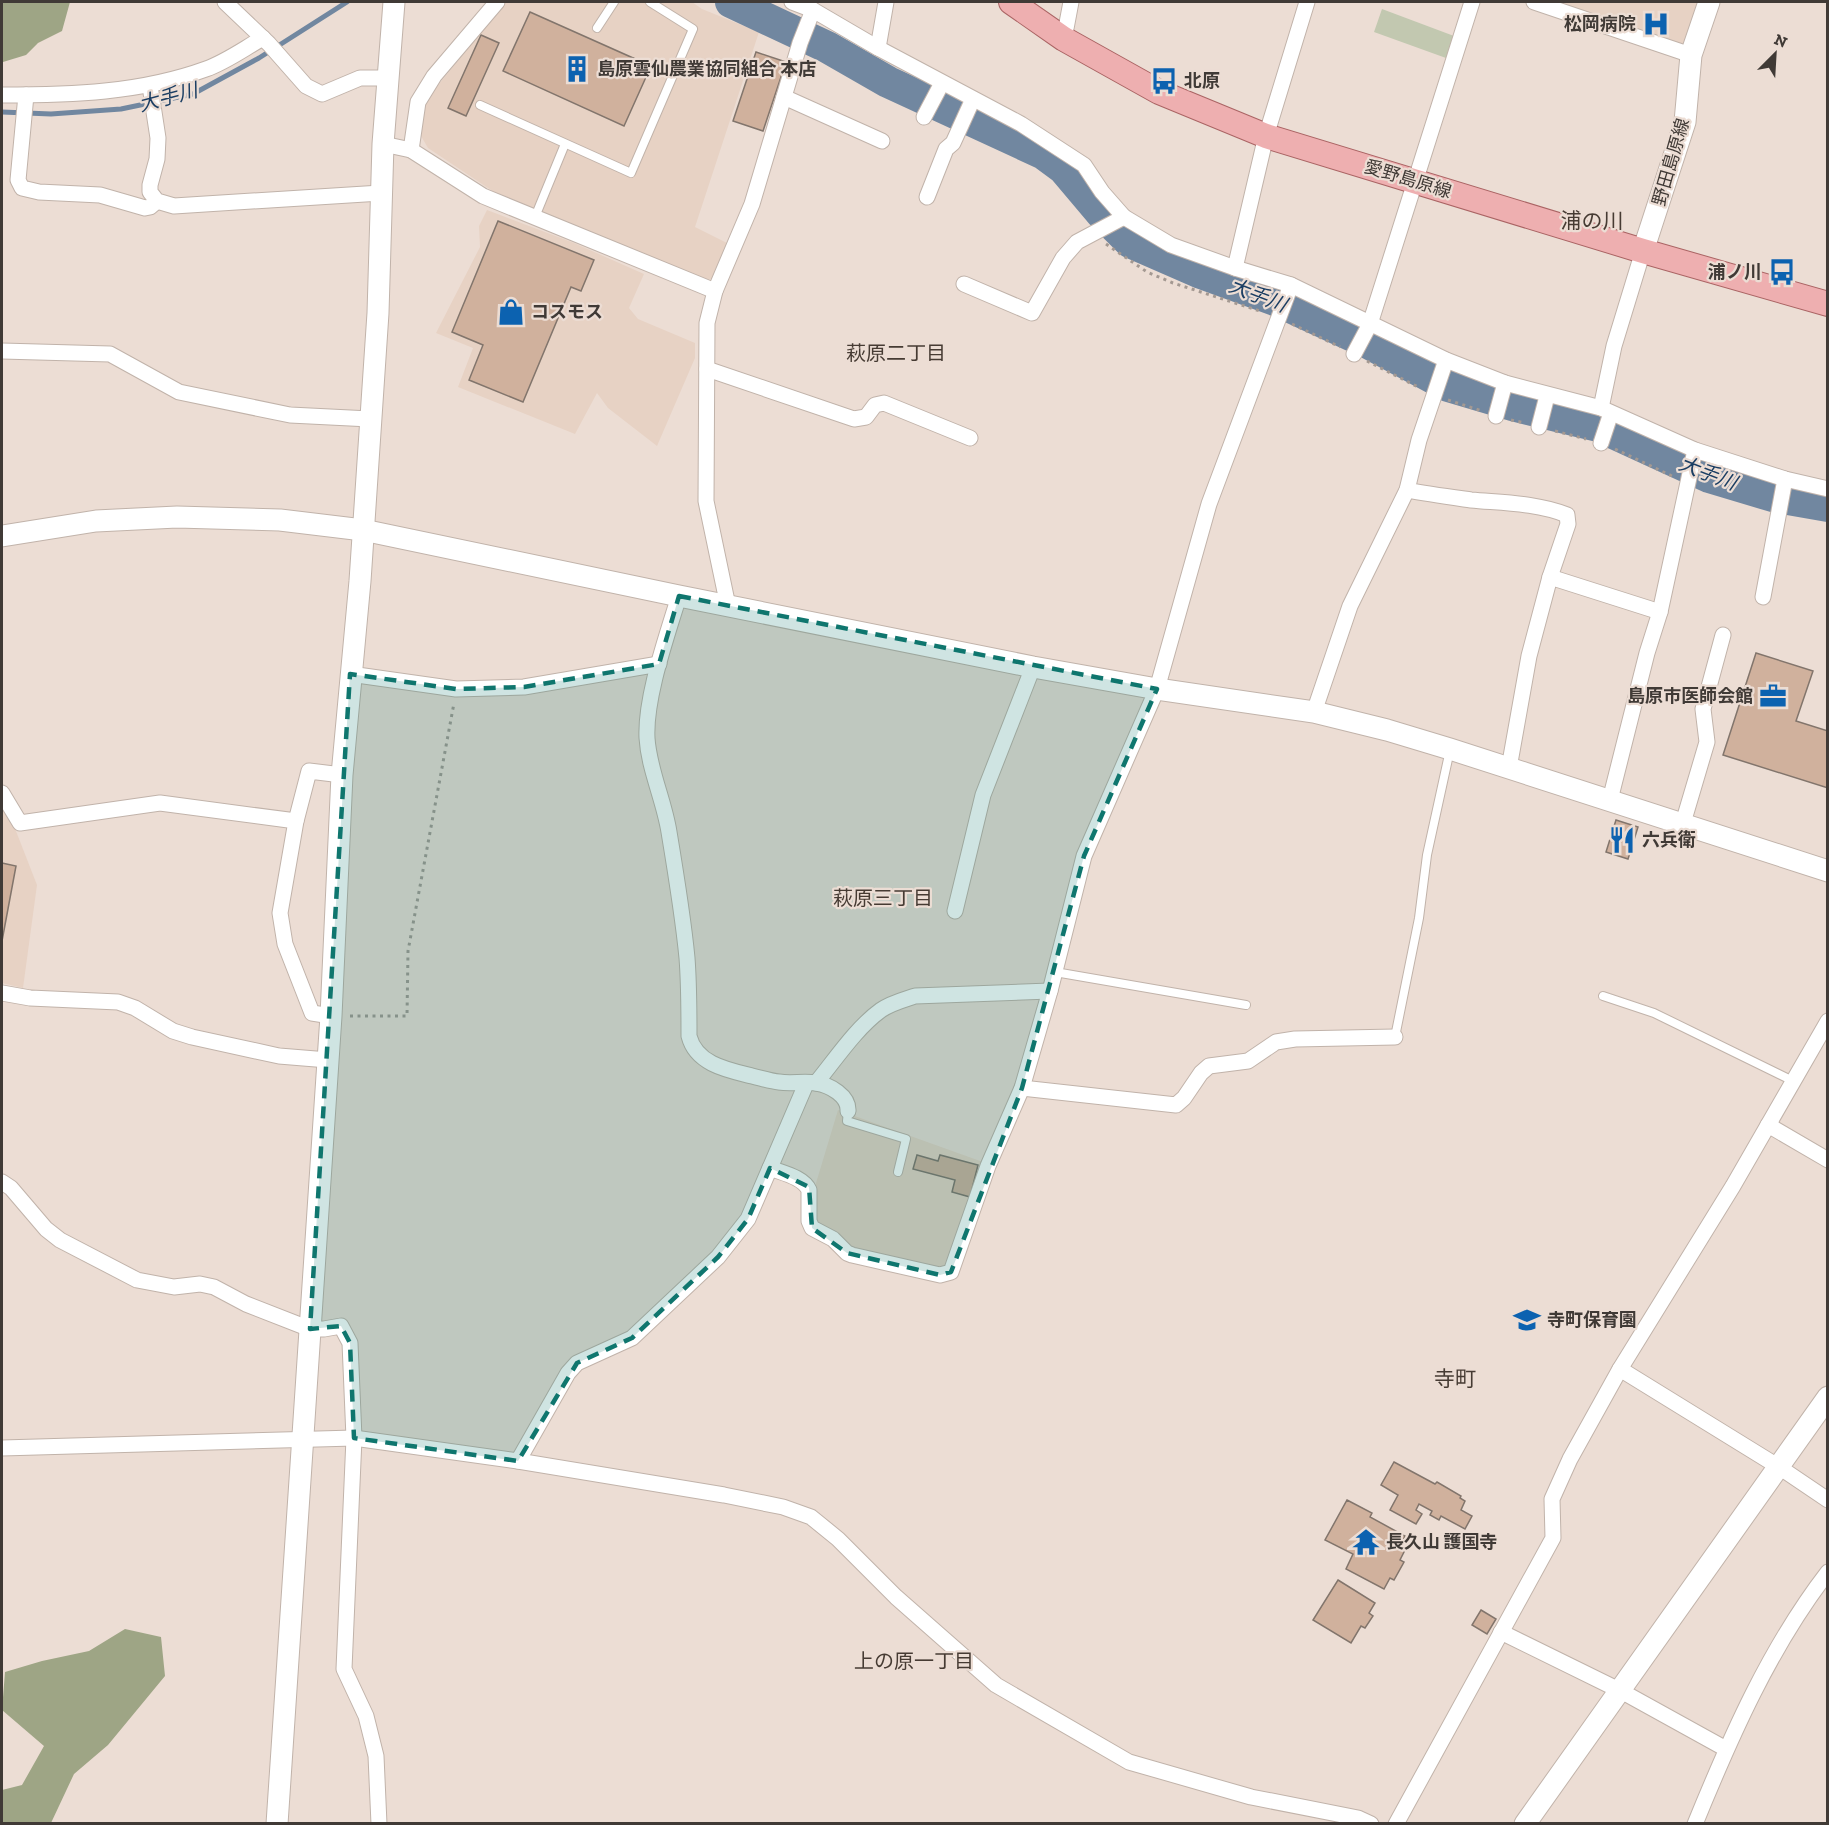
<svg xmlns="http://www.w3.org/2000/svg" width="1829" height="1825" font-family="'Zilla Slab','Noto Sans JP',serif">
<style>
.built{fill:#e7d2c4}
.green{fill:#c2c8b0}
.forest{fill:#9ea585}
.lines{fill:none;stroke-linecap:round;stroke-linejoin:round}
.stream{stroke:#7187a0;stroke-width:5}
.river{stroke:#7187a0;stroke-width:32}
.building{fill:#d0b19d;stroke:#82756c;stroke-width:1.5}
.lane-casing{stroke:#c1b3aa;stroke-width:10}
.street-casing{stroke:#c1b3aa;stroke-width:17}
.secondary-casing{stroke:#c1b3aa;stroke-width:23}
.primary-casing{stroke:#aa6464;stroke-width:26}
.path{stroke:#a49992;stroke-width:3;stroke-dasharray:3 4.5;stroke-linecap:butt}
.lane{stroke:#fff;stroke-width:8}
.street{stroke:#fff;stroke-width:15}
.secondary{stroke:#fff;stroke-width:21}
.primary{stroke:#eeafb0;stroke-width:24}
.marked{fill:#0f766e;fill-opacity:0.2;stroke:#0f766e;stroke-width:4.5;stroke-dasharray:12 8;stroke-linejoin:round}
.labels{text-anchor:middle;stroke-width:4.5;stroke-linejoin:round;paint-order:stroke}
.poi-label{font-size:18px;font-weight:bold;fill:#403a36;stroke:#ecddd4;text-anchor:start}
.street-label{font-size:18px;fill:#403a36;stroke:#ecddd4}
.water-label{font-size:20px;font-style:italic;fill:#1b3e63;stroke:#ecddd4}
.neighbourhood-label{font-size:20px;fill:#463b33;stroke:#ecddd4}
.quarter-label{font-size:21px;fill:#463b33;stroke:#ecddd4}
</style>
<rect width="100%" height="100%" fill="#ecddd4"/>
<!-- built -->
<g class="built">
<path d="M 506,2 L 692,2 L 702,9 L 759,32 L 695,227 L 733,246 L 714,278 L 703,281 L 500,196 L 428,148 L 421,136 L 425,101 Z"/>
<path d="M 1550,2 L 1700,2 L 1687,47 Z"/>
<path d="M 487,210 L 574,243 L 644,274 L 629,308 L 638,319 L 695,343 L 695,358 L 657,446 L 608,408 L 597,393 L 575,434 L 458,387 L 473,348 L 436,333 L 480,247 L 479,226 Z"/>
<path d="M 2,807 L 14,826 L 37,885 L 23,988 L 2,983 Z"/>
<path d="M 838,1110 L 983,1162 L 948,1264 L 945,1267 L 940,1268 L 850,1247 L 818,1226 L 814,1218 L 816,1183 Z"/>
</g>
<!-- green -->
<path class="green" d="M 1382,9 L 1454,36 L 1446,58 L 1374,32 Z"/>
<!-- forest -->
<g class="forest">
<path d="M 2,2 L 70,2 L 62,31 L 38,43 L 26,55 L 3,62 Z"/>
<path d="M 125,1629 L 161,1637 L 165,1676 L 108,1745 L 74,1774 L 51,1823 L 2,1823 L 2,1790 L 22,1785 L 44,1746 L 2,1710 L 5,1672 L 42,1661 L 89,1651 Z"/>
</g>
<g class="lines">
<!-- stream -->
<path class="stream" d="M 2,112 L 51,114 L 121,109 L 193,94 L 259,58 L 347,2"/>
<!-- river -->
<path class="river" d="M 731,2 L 827,47 L 888,82 L 1044,154 L 1063,168 L 1101,213 L 1130,242 L 1201,273 L 1275,300 L 1368,343 L 1448,386 L 1512,405 L 1598,426 L 1709,477 L 1776,497 L 1828,506"/>
</g>
<!-- building -->
<g class="building">
<path d="M 530,12 L 651,66 L 624,126 L 503,71 Z"/>
<path d="M 481,35 L 499,43 L 466,116 L 448,108 Z"/>
<path d="M 756,52 L 786,62 L 763,131 L 733,121 Z"/>
<path d="M 498,221 L 594,260 L 581,291 L 571,287 L 523,402 L 469,380 L 483,345 L 452,332 Z"/>
<path d="M 1756,653 L 1813,671 L 1796,721 L 1828,731 L 1828,788 L 1723,755 Z"/>
<path d="M 1616,820 L 1638,827 L 1628,859 L 1606,852 Z"/>
<path d="M 2,863 L 16,866 L 2,941 Z"/>
<path d="M 917,1155 L 938,1161 L 940,1155 L 978,1165 L 970,1197 L 952,1192 L 955,1180 L 913,1169 Z"/>
<path d="M 1394,1462 L 1435,1484 L 1437,1482 L 1461,1496 L 1460,1498 L 1465,1501 L 1461,1510 L 1472,1516 L 1465,1529 L 1441,1516 L 1439,1520 L 1430,1515 L 1432,1511 L 1419,1504 L 1416,1510 L 1422,1514 L 1416,1524 L 1390,1510 L 1398,1495 L 1381,1485 Z"/>
<path d="M 1347,1500 L 1372,1513 L 1370,1517 L 1405,1536 L 1401,1545 L 1406,1548 L 1400,1560 L 1404,1562 L 1394,1580 L 1390,1578 L 1384,1589 L 1346,1569 L 1353,1554 L 1325,1540 Z"/>
<path d="M 1338,1580 L 1375,1603 L 1369,1613 L 1373,1616 L 1365,1628 L 1361,1626 L 1351,1643 L 1313,1620 Z"/>
<path d="M 1481,1610 L 1496,1619 L 1487,1634 L 1472,1625 Z"/>
</g>
<g class="lines">
<defs>
<g id="lane">
<path d="M 597,28 L 614,2"/>
<path d="M 480,105 L 631,173 L 693,29 L 650,2"/>
<path d="M 535,217 L 565,144"/>
<path d="M 1055,972 L 1246,1005"/>
<path d="M 1603,996 L 1654,1013 L 1793,1081"/>
<path d="M 1395,1037 L 1419,918 L 1427,855 L 1450,750"/>
<path d="M 848,1111 L 847,1121 L 906,1139 L 898,1172"/>
</g>
<g id="street">
<path d="M 225,2 L 269,44 L 306,86 L 322,94 L 360,78 L 387,78"/>
<path d="M 792,2 L 813,10 L 878,48 L 1021,124 L 1084,165 L 1102,192 L 1124,217 L 1171,245 L 1235,268 L 1291,285 L 1446,360 L 1505,383 L 1601,408 L 1695,450 L 1785,479 L 1828,489"/>
<path d="M 1534,2 L 1691,55"/>
<path d="M 1064,39 L 1071,2"/>
<path d="M 878,48 L 886,2"/>
<path d="M 150,86 L 158,138 L 157,159 L 150,185 L 150,192 L 157,201 L 174,206 L 381,193"/>
<path d="M 2,95 C 71,95 140,93 206,69 C 226,62 245,48 263,38"/>
<path d="M 26,95 L 18,180 L 22,188 L 39,192 L 100,195 L 145,208 L 150,207 L 157,201"/>
<path d="M 784,97 L 882,141"/>
<path d="M 924,117 L 942,83"/>
<path d="M 383,144 L 411,150 L 483,196 L 715,291"/>
<path d="M 411,150 L 418,102 L 434,76 L 497,2"/>
<path d="M 927,197 L 946,149 L 953,143 L 973,99"/>
<path d="M 1235,268 L 1266,136 L 1307,2"/>
<path d="M 964,284 L 1032,313 L 1063,258 L 1077,242 L 1124,217"/>
<path d="M 2,351 L 110,354 L 179,392 L 290,415 L 370,419"/>
<path d="M 1354,354 L 1370,324 L 1472,2"/>
<path d="M 707,369 L 854,419 L 866,417 L 875,405 L 884,403 L 970,438"/>
<path d="M 1601,408 L 1614,346 L 1643,251"/>
<path d="M 1496,416 L 1505,383"/>
<path d="M 1539,427 L 1547,396"/>
<path d="M 1601,443 L 1611,413"/>
<path d="M 1407,490 C 1428,494 1450,497 1471,500 C 1503,503 1537,503 1567,515 L 1568,524 L 1550,577"/>
<path d="M 679,596 C 667,636 645,697 647,738 C 649,770 664,800 669,832 C 676,874 683,916 687,958 C 689,984 689,1010 689,1036 C 696,1064 727,1070 752,1076 C 761,1078 770,1081 779,1082 C 791,1084 804,1081 816,1083 C 830,1085 849,1096 848,1111"/>
<path d="M 1763,597 L 1785,479"/>
<path d="M 728,606 L 706,501 L 707,323 L 715,291 L 752,204 L 800,43 L 813,10"/>
<path d="M 350,674 L 456,689 L 524,687 L 659,664"/>
<path d="M 1314,712 L 1350,606 L 1407,490 L 1419,440 L 1446,360"/>
<path d="M 1509,768 L 1529,656 L 1550,577 L 1660,612"/>
<path d="M 2,793 L 20,823 L 160,803 L 296,821"/>
<path d="M 1610,800 L 1647,653 L 1660,612 L 1695,450"/>
<path d="M 1683,823 L 1707,742 L 1703,709 L 1723,635"/>
<path d="M 955,911 L 983,795 L 1033,667"/>
<path d="M 2,993 L 30,998 L 118,1002 L 135,1008 L 173,1031 L 192,1037 L 279,1056 L 328,1060"/>
<path d="M 331,1016 L 312,1013 L 285,944 L 280,913 L 296,821 L 309,771 L 342,775"/>
<path d="M 816,1083 C 835,1060 856,1028 881,1010 C 891,1003 903,1000 915,996 L 1050,991"/>
<path d="M 1022,1088 L 1176,1105 L 1184,1098 L 1201,1073 L 1209,1066 L 1248,1061 L 1276,1042 L 1295,1039 L 1395,1037"/>
<path d="M 1768,1125 L 1828,1160"/>
<path d="M 770,1168 C 782,1173 803,1177 809,1190 L 809,1221 L 812,1228 L 833,1239 L 847,1253 L 852,1255 L 940,1275 L 951,1272 L 988,1166 L 1022,1088 L 1050,991 L 1084,856 L 1157,689 L 1209,504 L 1291,285"/>
<path d="M 2,1182 L 11,1188 L 46,1229 L 60,1240 L 137,1280 L 174,1287 L 200,1284 L 214,1287 L 246,1304 L 310,1329 L 324,1329 L 341,1326 L 350,1343 L 354,1438 L 344,1669 L 366,1716 L 376,1756 L 379,1824"/>
<path d="M 1620,1369 L 1779,1467 L 1828,1500"/>
<path d="M 2,1448 L 354,1438 L 518,1461 L 724,1495 L 783,1507 L 811,1517 L 838,1539 L 896,1597 L 996,1685 L 1129,1762 L 1251,1797 L 1358,1818 L 1371,1824"/>
<path d="M 518,1461 L 568,1373 L 577,1363 L 632,1338 L 718,1257 L 748,1219 L 806,1084"/>
<path d="M 1501,1632 L 1621,1691 L 1726,1749"/>
<path d="M 1396,1824 L 1553,1538 L 1552,1499 L 1570,1459 L 1620,1369 L 1733,1186 L 1828,1021"/>
<path d="M 1695,1824 C 1731,1736 1770,1647 1828,1572"/>
</g>
<g id="secondary">
<path d="M 1643,251 L 1685,122 L 1691,55 L 1709,2"/>
<path d="M 2,536 L 96,521 L 177,517 L 280,520 L 363,530 L 679,596 L 1033,667 L 1157,689 L 1314,712 L 1387,730 L 1450,749 L 1828,871"/>
<path d="M 277,1824 L 331,1016 L 342,775 L 360,581 L 378,313 L 383,144 L 394,2"/>
<path d="M 1525,1824 L 1828,1397"/>
</g>
<path id="primary" d="M 1011,2 L 1064,39 L 1159,92 L 1266,136 L 1643,251 L 1828,304"/>
</defs>
<!-- lane casing -->
<use href="#lane" class="lane-casing"/>
<!-- street casing -->
<use href="#street" class="street-casing"/>
<!-- secondary casing -->
<use href="#secondary" class="secondary-casing"/>
<!-- primary casing -->
<use href="#primary" class="primary-casing"/>
<!-- path -->
<g class="path">
<path d="M 1106,244 L 1147,272 L 1173,283 L 1263,312"/>
<path d="M 1292,324 L 1340,347"/>
<path d="M 1367,361 L 1420,388"/>
<path d="M 1448,400 L 1482,411"/>
<path d="M 1511,420 L 1525,423"/>
<path d="M 1555,431 L 1586,439"/>
<path d="M 1615,449 L 1674,477"/>
<path d="M 350,1016 L 407,1016 L 408,951 L 454,703"/>
</g>
<!-- lane -->
<use href="#lane" class="lane"/>
<!-- street -->
<use href="#street" class="street"/>
<!-- secondary -->
<use href="#secondary" class="secondary"/>
<!-- primary -->
<use href="#primary" class="primary"/>
</g>
<!-- marked area -->
<path class="marked" d="M 679,596 L 1157,689 L 1084,856 L 1022,1088 L 951,1272 L 940,1275 L 847,1253 L 812,1228 L 809,1187 L 770,1168 L 748,1219 L 718,1257 L 632,1338 L 577,1363 L 518,1461 L 354,1438 L 350,1343 L 341,1326 L 310,1329 L 350,674 L 456,689 L 524,687 L 659,664 Z"/>
<!-- icons -->
<defs>
<symbol id="hospital-bare" viewBox="-9 -9 18 18"><path d="M-5-5h3v3.5h4V-5h3V5h-3V1.5h-4V5h-3Z" fill="#0c62b0" stroke="#ecddd4" stroke-width="2.5" paint-order="stroke"/></symbol>
<symbol id="building-bare" viewBox="-9 -9 18 18"><path d="M-4-6H4V6H1V3H-1V6H-4ZM-2.5-4.3h1.7v1.8h-1.7ZM.8-4.3h1.7v1.8H.8ZM-2.5-1h1.7V.8h-1.7ZM.8-1h1.7V.8H.8Z" fill="#0c62b0" stroke="#ecddd4" stroke-width="2.5" paint-order="stroke"/></symbol>
<symbol id="bus-bare" viewBox="-9 -9 18 18"><path d="M-5-6H5V4H4V6H2V4H-2V6H-4V4H-5ZM-3.5-4V0h7V-4ZM-3.5 1.2v1.5H-2V1.2ZM2 1.2v1.5H3.5V1.2Z" fill="#0c62b0" stroke="#ecddd4" stroke-width="2.5" paint-order="stroke"/></symbol>
<symbol id="shop-bare" viewBox="-9 -9 18 18"><path d="M-5-2.5h2.3a2.7 3.5 0 0 1 5.4 0H5L5.5 6h-11ZM-1.5-2.5h3a1.5 2.3 0 0 0-3 0Z" fill="#0c62b0" stroke="#ecddd4" stroke-width="2.5" paint-order="stroke"/></symbol>
<symbol id="office-bare" viewBox="-9 -9 18 18"><path d="M-6-3h4V-5.5h4V-3h4V5H-6ZM-1-4.5V-3h2v-1.5ZM-6 0V1H6V0Z" fill="#0c62b0" stroke="#ecddd4" stroke-width="2.5" paint-order="stroke"/></symbol>
<symbol id="restaurant-bare" viewBox="-9 -9 18 18"><path d="M-5-6h1v4h1v-4h1v4h1v-4h1v5L-1.5 .5V6h-2V.5L-5-1ZM5-6V6H3V1.5H1.5Q1.5-4 5-6Z" fill="#0c62b0" stroke="#ecddd4" stroke-width="2.5" paint-order="stroke"/></symbol>
<symbol id="school-bare" viewBox="-9 -9 18 18"><path d="M0-5L7-2L0 1L-7-2ZM-4 1L0 2.5L4 1V4Q0 6-4 4Z" fill="#0c62b0" stroke="#ecddd4" stroke-width="2.5" paint-order="stroke"/></symbol>
<symbol id="temple-bare" viewBox="-9 -9 18 18"><path d="M0-6L5-2H3V0L6.5 2.5H4V6H1.5V3h-3V6H-4V2.5H-6.5L-3 0V-2H-5Z" fill="#0c62b0" stroke="#ecddd4" stroke-width="2.5" paint-order="stroke"/></symbol>
</defs>
<g fill-rule="evenodd">
<use href="#hospital-bare" x="1637" y="5" width="38" height="38"/>
<use href="#building-bare" x="558" y="50" width="38" height="38"/>
<use href="#bus-bare" x="1145" y="62" width="38" height="38"/>
<use href="#bus-bare" x="1763" y="253" width="38" height="38"/>
<use href="#shop-bare" x="492" y="293" width="38" height="38"/>
<use href="#office-bare" x="1754" y="677" width="38" height="38"/>
<use href="#restaurant-bare" x="1603" y="821" width="38" height="38"/>
<use href="#school-bare" x="1508" y="1301" width="38" height="38"/>
<use href="#temple-bare" x="1347" y="1523" width="38" height="38"/>
</g>
<g class="labels">
<!-- poi labels -->
<g class="poi-label">
<text x="1636" y="30" text-anchor="end">松岡病院</text>
<text x="597" y="75">島原雲仙農業協同組合 本店</text>
<text x="1184" y="87">北原</text>
<text x="1762" y="278" text-anchor="end">浦ノ川</text>
<text x="531" y="318">コスモス</text>
<text x="1753" y="702" text-anchor="end">島原市医師会館</text>
<text x="1642" y="846">六兵衛</text>
<text x="1547" y="1326">寺町保育園</text>
<text x="1386" y="1548">長久山 護国寺</text>
</g>
<!-- street labels -->
<g class="street-label">
<text transform="translate(1671 162) rotate(-74)" y="6">野田島原線</text>
<text transform="translate(1408 179) rotate(17)" y="6">愛野島原線</text>
</g>
<!-- water labels -->
<g class="water-label">
<text transform="translate(168 97) rotate(-15)" y="7">大手川</text>
<text transform="translate(1258 295) rotate(21)" y="7">大手川</text>
<text transform="translate(1708 473) rotate(21)" y="7">大手川</text>
</g>
<!-- neighbourhood labels -->
<g class="neighbourhood-label">
<text x="896" y="360">萩原二丁目</text>
<text x="883" y="905">萩原三丁目</text>
<text x="914" y="1668">上の原一丁目</text>
</g>
<!-- quarter labels -->
<g class="quarter-label">
<text x="1592" y="228">浦の川</text>
<text x="1455" y="1386">寺町</text>
</g>
</g>
<!-- border -->
<rect width="1829" height="1825" fill="none" stroke="#403a36" stroke-width="6"/>
<!-- north arrow -->
<g transform="translate(1775 54) rotate(24)" stroke="#ecddd4" stroke-width="4.5" paint-order="stroke">
<path d="M0-4.5L10 22L0 15L-10 22Z" fill="#403a36"/>
<text y="-9" font-size="16" font-weight="bold" text-anchor="middle" fill="#403a36">N</text>
</g>
</svg>
